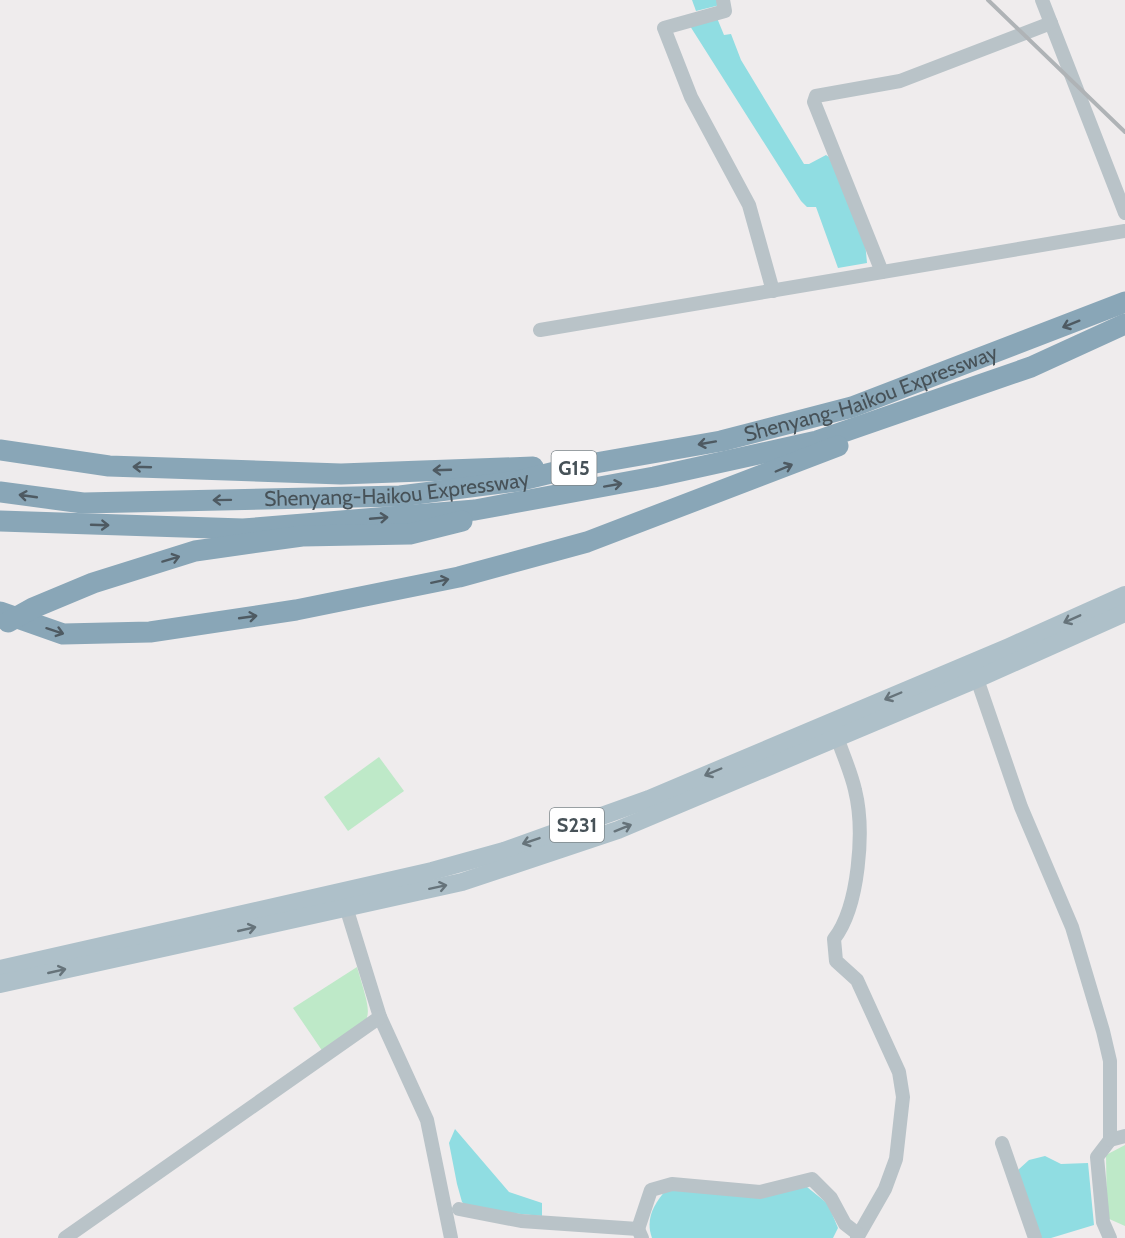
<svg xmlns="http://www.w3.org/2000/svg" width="1125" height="1238" font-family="Cabin,sans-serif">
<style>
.green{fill:#bee9c8}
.water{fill:#90dde2}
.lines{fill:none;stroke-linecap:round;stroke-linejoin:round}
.minor{stroke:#b9c3c8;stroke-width:14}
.major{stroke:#aec0c9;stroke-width:18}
.highway{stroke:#89a6b7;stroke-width:21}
.rail{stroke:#afb3b6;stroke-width:4}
.oneway{stroke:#4e5a62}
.oneway2{stroke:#66737a}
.labels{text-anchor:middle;stroke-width:6;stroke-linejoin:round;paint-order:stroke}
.shield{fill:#fff;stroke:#7e868a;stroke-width:1.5}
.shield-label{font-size:20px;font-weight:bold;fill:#475258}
.street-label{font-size:21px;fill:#475258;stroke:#fff}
</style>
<rect width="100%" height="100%" fill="#efeced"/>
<!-- green -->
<g class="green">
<path d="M 379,757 L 404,791 L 348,831 L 324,797 Z"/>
<path d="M 357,967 C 375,1028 375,1017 323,1052 L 293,1008 Z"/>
<path d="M 1125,1145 L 1125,1226 L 1107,1218 L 1106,1155 Z"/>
</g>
<!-- water -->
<g class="water">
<path d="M 692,0 L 719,0 L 720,5 L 696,11 Z"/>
<path d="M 717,18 L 724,35 L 731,34 L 741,60 L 804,164 L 809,164 L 826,155 L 829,157 L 865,241 L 867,263 L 838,268 L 816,207 L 807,207 L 801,201 L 690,26 Z"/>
<path d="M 455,1129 L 509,1192 L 542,1203 L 542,1216 L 471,1209 L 462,1202 L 457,1184 L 449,1143 Z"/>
<path d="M 1045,1156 L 1061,1164 L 1088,1163 L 1094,1225 L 1051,1238 L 1040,1238 L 1018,1170 L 1029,1160 Z"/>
<path d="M 807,1187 L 828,1204 L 838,1228 L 833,1238 L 652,1238 C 645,1219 654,1204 666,1190 Z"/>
</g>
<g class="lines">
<!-- minor -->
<g class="minor">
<path d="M 723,0 L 725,11 L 664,28 L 691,97 L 749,205 L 773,291"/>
<path d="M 1042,0 L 1125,213"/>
<path d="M 882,272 L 814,102 L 816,96 L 900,81 L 1051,23"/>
<path d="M 540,330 L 1125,231"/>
<path d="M 977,679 L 1021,807 L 1072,927 L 1103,1031 L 1110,1061 L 1110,1140 L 1097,1157 L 1103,1222 L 1110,1238"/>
<path d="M 837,737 C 843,755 851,772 855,790 C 865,830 859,907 834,939 L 836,961 L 857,980 L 899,1072 L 903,1097 L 896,1159 L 885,1189 L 857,1238"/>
<path d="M 346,907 L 380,1017 L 427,1120 L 451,1238"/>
<path d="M 1110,1140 L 1125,1136"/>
<path d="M 1002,1143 L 1035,1238"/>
<path d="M 459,1209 L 521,1221 L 638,1229 L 642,1238"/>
<path d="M 638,1229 L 651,1190 L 672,1184 L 760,1192 L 812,1179 L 831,1198 L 845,1224 L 858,1234"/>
<path d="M 65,1238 L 380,1017"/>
</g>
<!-- major -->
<g class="major">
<path d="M 0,969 L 432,871 L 504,851 L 649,799 L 1009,647 L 1125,595"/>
<path d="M 0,984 L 462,882 L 618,830 L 977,679 L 1125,613"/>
</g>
<!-- highway -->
<g class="highway">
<path d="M 0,450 L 109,466 L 341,474 L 533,467"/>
<path id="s1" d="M 0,492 L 83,503 L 400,496 L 518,481 L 584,465 L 721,441 L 852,407 L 1125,302"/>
<path d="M 0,521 L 243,529 L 475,510 L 654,477 L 817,441 L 1031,367 L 1125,324"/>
<path d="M 0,612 L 63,634 L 150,632 L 296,610 L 459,577 L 587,542 L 838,446"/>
<path d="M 8,622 L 33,608 L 93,583 L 195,551 L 302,536 L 410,534 L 462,521"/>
</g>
<!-- rail -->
<path class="rail" d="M 988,0 L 1125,132"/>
</g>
<!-- one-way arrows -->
<defs><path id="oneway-shaft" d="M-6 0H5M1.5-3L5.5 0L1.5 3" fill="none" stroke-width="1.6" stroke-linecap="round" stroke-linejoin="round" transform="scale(1.5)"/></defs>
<g class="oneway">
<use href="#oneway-shaft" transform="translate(1071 324) rotate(158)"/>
<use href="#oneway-shaft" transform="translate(707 443) rotate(170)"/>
<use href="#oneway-shaft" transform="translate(142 467) rotate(-178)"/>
<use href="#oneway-shaft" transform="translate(784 468) rotate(-23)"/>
<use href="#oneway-shaft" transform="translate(442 470) rotate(178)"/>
<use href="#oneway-shaft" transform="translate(613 485) rotate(-10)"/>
<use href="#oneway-shaft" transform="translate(28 496) rotate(-172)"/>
<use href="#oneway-shaft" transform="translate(222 500) rotate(179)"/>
<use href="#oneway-shaft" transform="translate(379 518) rotate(-5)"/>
<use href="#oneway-shaft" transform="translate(100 525) rotate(2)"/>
<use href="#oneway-shaft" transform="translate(171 559) rotate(-17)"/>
<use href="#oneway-shaft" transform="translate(440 581) rotate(-12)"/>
<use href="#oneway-shaft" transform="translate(248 617) rotate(-8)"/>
<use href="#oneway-shaft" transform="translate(55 631) rotate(18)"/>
</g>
<g class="oneway2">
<use href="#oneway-shaft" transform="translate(1072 619) rotate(156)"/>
<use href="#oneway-shaft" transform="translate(893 696) rotate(157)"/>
<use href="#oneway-shaft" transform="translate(713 772) rotate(157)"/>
<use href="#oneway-shaft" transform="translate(623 828) rotate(-22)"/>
<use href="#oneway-shaft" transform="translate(531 841) rotate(161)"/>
<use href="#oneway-shaft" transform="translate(438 887) rotate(-12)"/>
<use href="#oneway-shaft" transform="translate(247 929) rotate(-13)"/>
<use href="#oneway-shaft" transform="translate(57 971) rotate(-13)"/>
</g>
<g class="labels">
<!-- shield labels -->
<g class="shield">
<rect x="551.5" y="451" width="45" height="34" rx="4.5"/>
<rect x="550" y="808" width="54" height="34" rx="4.5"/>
</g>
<g class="shield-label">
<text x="574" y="475">G15</text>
<text x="577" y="832">S231</text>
</g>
<!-- street labels -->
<g class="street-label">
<text dy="7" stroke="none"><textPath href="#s1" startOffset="884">Shenyang-Haikou Expressway</textPath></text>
<text dy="7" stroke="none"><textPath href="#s1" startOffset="398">Shenyang-Haikou Expressway</textPath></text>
</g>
</g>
</svg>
